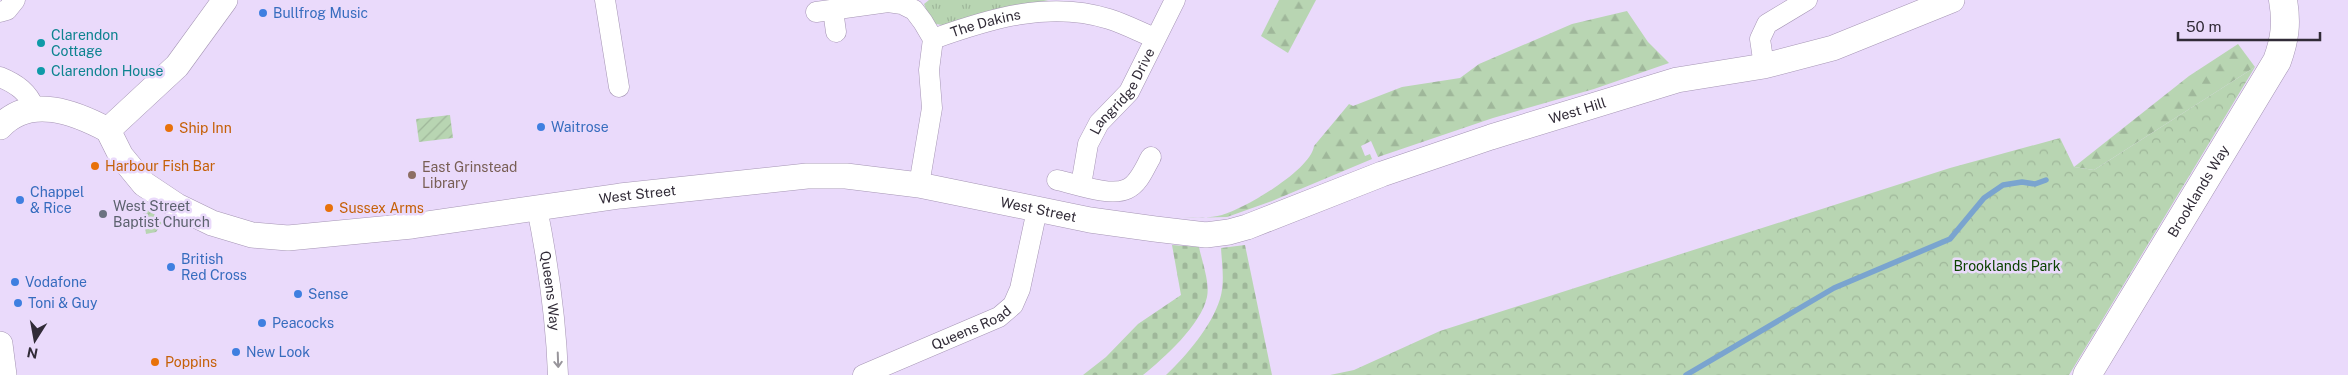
<svg xmlns="http://www.w3.org/2000/svg" width="2348" height="375" font-family="'Public Sans',sans-serif">
<style>
.grass{fill:url(#grass-tufts)}
.forest{fill:url(#forest-firs)}
.cemetery{fill:url(#cemetery-stones)}
.park{fill:url(#park-crowns)}
.garden{fill:url(#garden-furrows)}
.lines{fill:none;stroke-linecap:round;stroke-linejoin:round}
.stream{stroke:#7aa4cf;stroke-width:5.5}
.minor-casing{stroke:#a595b4;stroke-width:21}
.tertiary-casing{stroke:#a595b4;stroke-width:26}
.secondary-casing{stroke:#a595b4;stroke-width:29}
.minor{stroke:#fff;stroke-width:20}
.tertiary{stroke:#fff;stroke-width:25}
.secondary{stroke:#fff;stroke-width:28}
.oneway{stroke:#98959b}
.shop-dot{fill:#3f7fe0;stroke:#eadafb;stroke-width:2}
.culture-dot{fill:#0f9aa8;stroke:#eadafb;stroke-width:2}
.food-dot{fill:#e8710a;stroke:#eadafb;stroke-width:2}
.education-dot{fill:#8d6e63;stroke:#eadafb;stroke-width:2}
.worship-dot{fill:#6b7280;stroke:#eadafb;stroke-width:2}
.labels{text-anchor:middle;stroke-width:5;stroke-linejoin:round;paint-order:stroke}
.shop-label{font-size:14px;fill:#366cbe;stroke:#eadafb;text-anchor:start}
.street-label{font-size:14px;fill:#312b37;stroke:#eadafb}
.culture-label{font-size:14px;fill:#0d838f;stroke:#eadafb;text-anchor:start}
.food-label{font-size:14px;fill:#c56008;stroke:#eadafb;text-anchor:start}
.education-label{font-size:14px;fill:#785e54;stroke:#eadafb;text-anchor:start}
.worship-label{font-size:14px;fill:#5b616d;stroke:#eadafb;text-anchor:start}
.park-label{font-size:14px;fill:#0c4301;stroke:#eadafb}
</style>
<defs>
<pattern id="grass-tufts" width="24" height="20" patternUnits="userSpaceOnUse" patternTransform="scale(1.25)"><rect width="24" height="20" fill="#b8d5b2"/><path d="M3 7l-1-3M5 7V3M7 7l1-3M15 17l-1-3M17 17v-4M19 17l1-3" fill="none" stroke="#9fb79a"/></pattern>
<pattern id="forest-firs" width="22" height="20" patternUnits="userSpaceOnUse" patternTransform="scale(1.25)"><rect width="22" height="20" fill="#b8d5b2"/><path d="M5 1l3.5 6h-7zM16 11l3.5 6h-7z" fill="#9fb79a"/></pattern>
<pattern id="cemetery-stones" width="16" height="16" patternUnits="userSpaceOnUse" patternTransform="scale(1.25)"><rect width="16" height="16" fill="#b8d5b2"/><path d="M2 7V4a2 2 0 0 1 4 0v3zM10 15v-3a2 2 0 0 1 4 0v3z" fill="#9fb79a"/></pattern>
<pattern id="park-crowns" width="20" height="18" patternUnits="userSpaceOnUse" patternTransform="scale(1.25)"><rect width="20" height="18" fill="#b8d5b2"/><path d="M2 6a3 3 0 1 1 6 0M12 15a3 3 0 1 1 6 0" fill="none" stroke="#9fb79a"/></pattern>
<pattern id="garden-furrows" width="10" height="10" patternUnits="userSpaceOnUse" patternTransform="scale(1.25)"><rect width="10" height="10" fill="#b8d5b2"/><path d="M-1 1l2-2M0 10L10 0M9 11l2-2" fill="none" stroke="#9fb79a"/></pattern>
</defs>
<rect width="100%" height="100%" fill="#eadafb"/>
<!-- grass -->
<path class="grass" d="M 929,0 L 1049,0 L 986,12 L 948,26 L 936,24 L 930,19 L 924,4 Z"/>
<!-- forest -->
<g class="forest">
<path d="M 1279,0 L 1316,0 L 1288,53 L 1261,36 Z"/>
<path d="M 1627,11 L 1648,42 L 1669,63 L 1594,89 L 1493,118 L 1378,157 L 1371,141 L 1361,146 L 1365,156 L 1370,154 L 1372,159 L 1272,201 L 1227,217 L 1183,218 C 1196,218 1210,218 1222,215 C 1244,209 1311,170 1314,146 L 1349,104 L 1353,106 L 1402,87 L 1460,78 L 1479,64 L 1572,24 Z"/>
<path d="M 2238,44 L 2255,67 L 2094,170 L 2074,167 L 2189,76 Z"/>
</g>
<!-- cemetery -->
<g class="cemetery">
<path d="M 1172,245 L 1199,247 C 1202,262 1210,282 1207,297 C 1201,325 1164,358 1143,375 L 1083,375 L 1106,357 L 1138,324 L 1181,295 Z"/>
<path d="M 1245,245 L 1272,375 L 1166,375 C 1187,355 1211,327 1220,299 C 1225,283 1222,265 1221,248 Z"/>
</g>
<!-- park -->
<path class="park" d="M 2255,67 L 2069,375 L 1330,375 L 1354,370 L 1440,331 L 1950,168 L 2060,138 L 2074,167 L 2094,170 Z"/>
<!-- garden -->
<g class="garden">
<path d="M 450,115 L 453,138 L 419,142 L 416,119 Z"/>
<path d="M 142,206 L 164,221 L 156,232 L 146,234 Z"/>
</g>
<g class="lines">
<!-- stream -->
<path class="stream" d="M 1686,375 L 1834,288 L 1950,239 L 1984,198 L 2003,185 L 2022,182 L 2035,184 L 2046,180"/>
<defs>
<g id="minor">
<path d="M 605,0 L 619,87"/>
<path d="M 833,10 L 836,32"/>
<path d="M 0,12 L 7,10 L 15,0"/>
<path d="M 816,12 L 888,2 L 902,4 L 914,10 L 923,22 L 933,39 L 929,70 L 932,108 L 919,185"/>
<path id="s1" d="M 933,39 C 989,19 1049,0 1109,19 C 1125,24 1140,32 1155,38"/>
<path d="M 1764,66 L 1760,39 L 1767,24 L 1807,0"/>
<path d="M 0,77 C 17,84 28,92 35,109"/>
<path d="M 1057,180 C 1076,184 1110,197 1127,189 C 1139,184 1145,167 1151,157"/>
<path id="s2" d="M 1081,185 L 1088,144 L 1099,123 L 1129,92 L 1175,0"/>
<path id="s3" d="M 537,208 C 548,263 556,318 558,375"/>
<path id="s4" d="M 863,375 L 999,317 L 1013,305 L 1020,289 L 1037,210"/>
</g>
<g id="tertiary">
<path d="M 0,127 C 30,94 76,113 108,130"/>
<path id="s5" d="M 108,130 L 121,156 L 144,184 L 177,206 L 212,223 L 252,235 L 288,238 L 412,226 L 620,196 L 807,176 L 846,176 L 919,185 L 1090,220 L 1155,229 L 1206,235 L 1229,232 L 1247,227 L 1382,174 L 1491,137 L 1677,80 L 1764,66 L 1833,48 L 1952,0"/>
<path d="M 108,130 L 177,66 L 225,0"/>
<path d="M 0,344 L 4,375"/>
</g>
<g id="secondary">
<path id="s6" d="M 2087,375 L 2277,61 C 2285,39 2287,23 2283,0"/>
</g>
</defs>
<!-- minor casing -->
<use href="#minor" class="minor-casing"/>
<!-- tertiary casing -->
<use href="#tertiary" class="tertiary-casing"/>
<!-- secondary casing -->
<use href="#secondary" class="secondary-casing"/>
<!-- minor -->
<use href="#minor" class="minor"/>
<!-- tertiary -->
<use href="#tertiary" class="tertiary"/>
<!-- secondary -->
<use href="#secondary" class="secondary"/>
</g>
<!-- one-way arrows -->
<defs><path id="oneway-shaft" d="M-6 0H5M1.5-3L5.5 0L1.5 3" fill="none" stroke-width="1.6" stroke-linecap="round" stroke-linejoin="round" transform="scale(1.25)"/></defs>
<use class="oneway" href="#oneway-shaft" transform="translate(558 360) rotate(88)"/>
<!-- markers -->
<g class="shop-dot">
<circle cx="263" cy="13" r="5"/>
<circle cx="541" cy="127" r="5"/>
<circle cx="20" cy="200" r="5"/>
<circle cx="171" cy="267" r="5"/>
<circle cx="15" cy="282" r="5"/>
<circle cx="298" cy="294" r="5"/>
<circle cx="18" cy="303" r="5"/>
<circle cx="262" cy="323" r="5"/>
<circle cx="236" cy="352" r="5"/>
</g>
<g class="culture-dot">
<circle cx="41" cy="43" r="5"/>
<circle cx="41" cy="71" r="5"/>
</g>
<g class="food-dot">
<circle cx="169" cy="128" r="5"/>
<circle cx="95" cy="166" r="5"/>
<circle cx="329" cy="208" r="5"/>
<circle cx="155" cy="362" r="5"/>
</g>
<circle class="education-dot" cx="412" cy="175" r="5"/>
<circle class="worship-dot" cx="103" cy="214" r="5"/>
<g class="labels">
<!-- shop labels -->
<g class="shop-label">
<text x="273" y="18">Bullfrog Music</text>
<text x="551" y="132">Waitrose</text>
<text x="30" y="197">Chappel<tspan x="30" dy="16">&amp; Rice</tspan></text>
<text x="181" y="264">British<tspan x="181" dy="16">Red Cross</tspan></text>
<text x="25" y="287">Vodafone</text>
<text x="308" y="299">Sense</text>
<text x="28" y="308">Toni &amp; Guy</text>
<text x="272" y="328">Peacocks</text>
<text x="246" y="357">New Look</text>
</g>
<!-- street labels -->
<g class="street-label">
<text dy="5" stroke="none"><textPath href="#s1" startOffset="55">The Dakins</textPath></text>
<text dy="5" stroke="none"><textPath href="#s2" startOffset="105">Langridge Drive</textPath></text>
<text dy="5" stroke="none"><textPath href="#s5" startOffset="1541">West Hill</textPath></text>
<text dy="5" stroke="none"><textPath href="#s6" startOffset="215">Brooklands Way</textPath></text>
<text dy="5" stroke="none"><textPath href="#s5" startOffset="574">West Street</textPath></text>
<text dy="5" stroke="none"><textPath href="#s5" startOffset="979">West Street</textPath></text>
<text dy="5" stroke="none"><textPath href="#s3" startOffset="84">Queens Way</textPath></text>
<text dy="5" stroke="none"><textPath href="#s4" startOffset="118">Queens Road</textPath></text>
</g>
<!-- culture labels -->
<g class="culture-label">
<text x="51" y="40">Clarendon<tspan x="51" dy="16">Cottage</tspan></text>
<text x="51" y="76">Clarendon House</text>
</g>
<!-- food labels -->
<g class="food-label">
<text x="179" y="133">Ship Inn</text>
<text x="105" y="171">Harbour Fish Bar</text>
<text x="339" y="213">Sussex Arms</text>
<text x="165" y="367">Poppins</text>
</g>
<!-- education labels -->
<g class="education-label">
<text x="422" y="172">East Grinstead<tspan x="422" dy="16">Library</tspan></text>
</g>
<!-- worship labels -->
<g class="worship-label">
<text x="113" y="211">West Street<tspan x="113" dy="16">Baptist Church</tspan></text>
</g>
<!-- park labels -->
<g class="park-label">
<text x="2007" y="271">Brooklands Park</text>
</g>
</g>
<!-- north arrow -->
<g transform="translate(35 340) rotate(191)" stroke="#eadafb" stroke-width="4" paint-order="stroke">
<path d="M0-4L9 19L0 12L-9 19Z" fill="#312b37"/>
<text y="-8" font-size="14" font-weight="bold" text-anchor="middle" fill="#312b37">N</text>
</g>
<!-- scale -->
<path d="M2178 32v8h142v-8" fill="none" stroke="#312b37" stroke-width="2.5"/>
<text x="2186" y="32" font-size="15" fill="#312b37" stroke="#eadafb" stroke-width="4" paint-order="stroke">50 m</text>
</svg>
